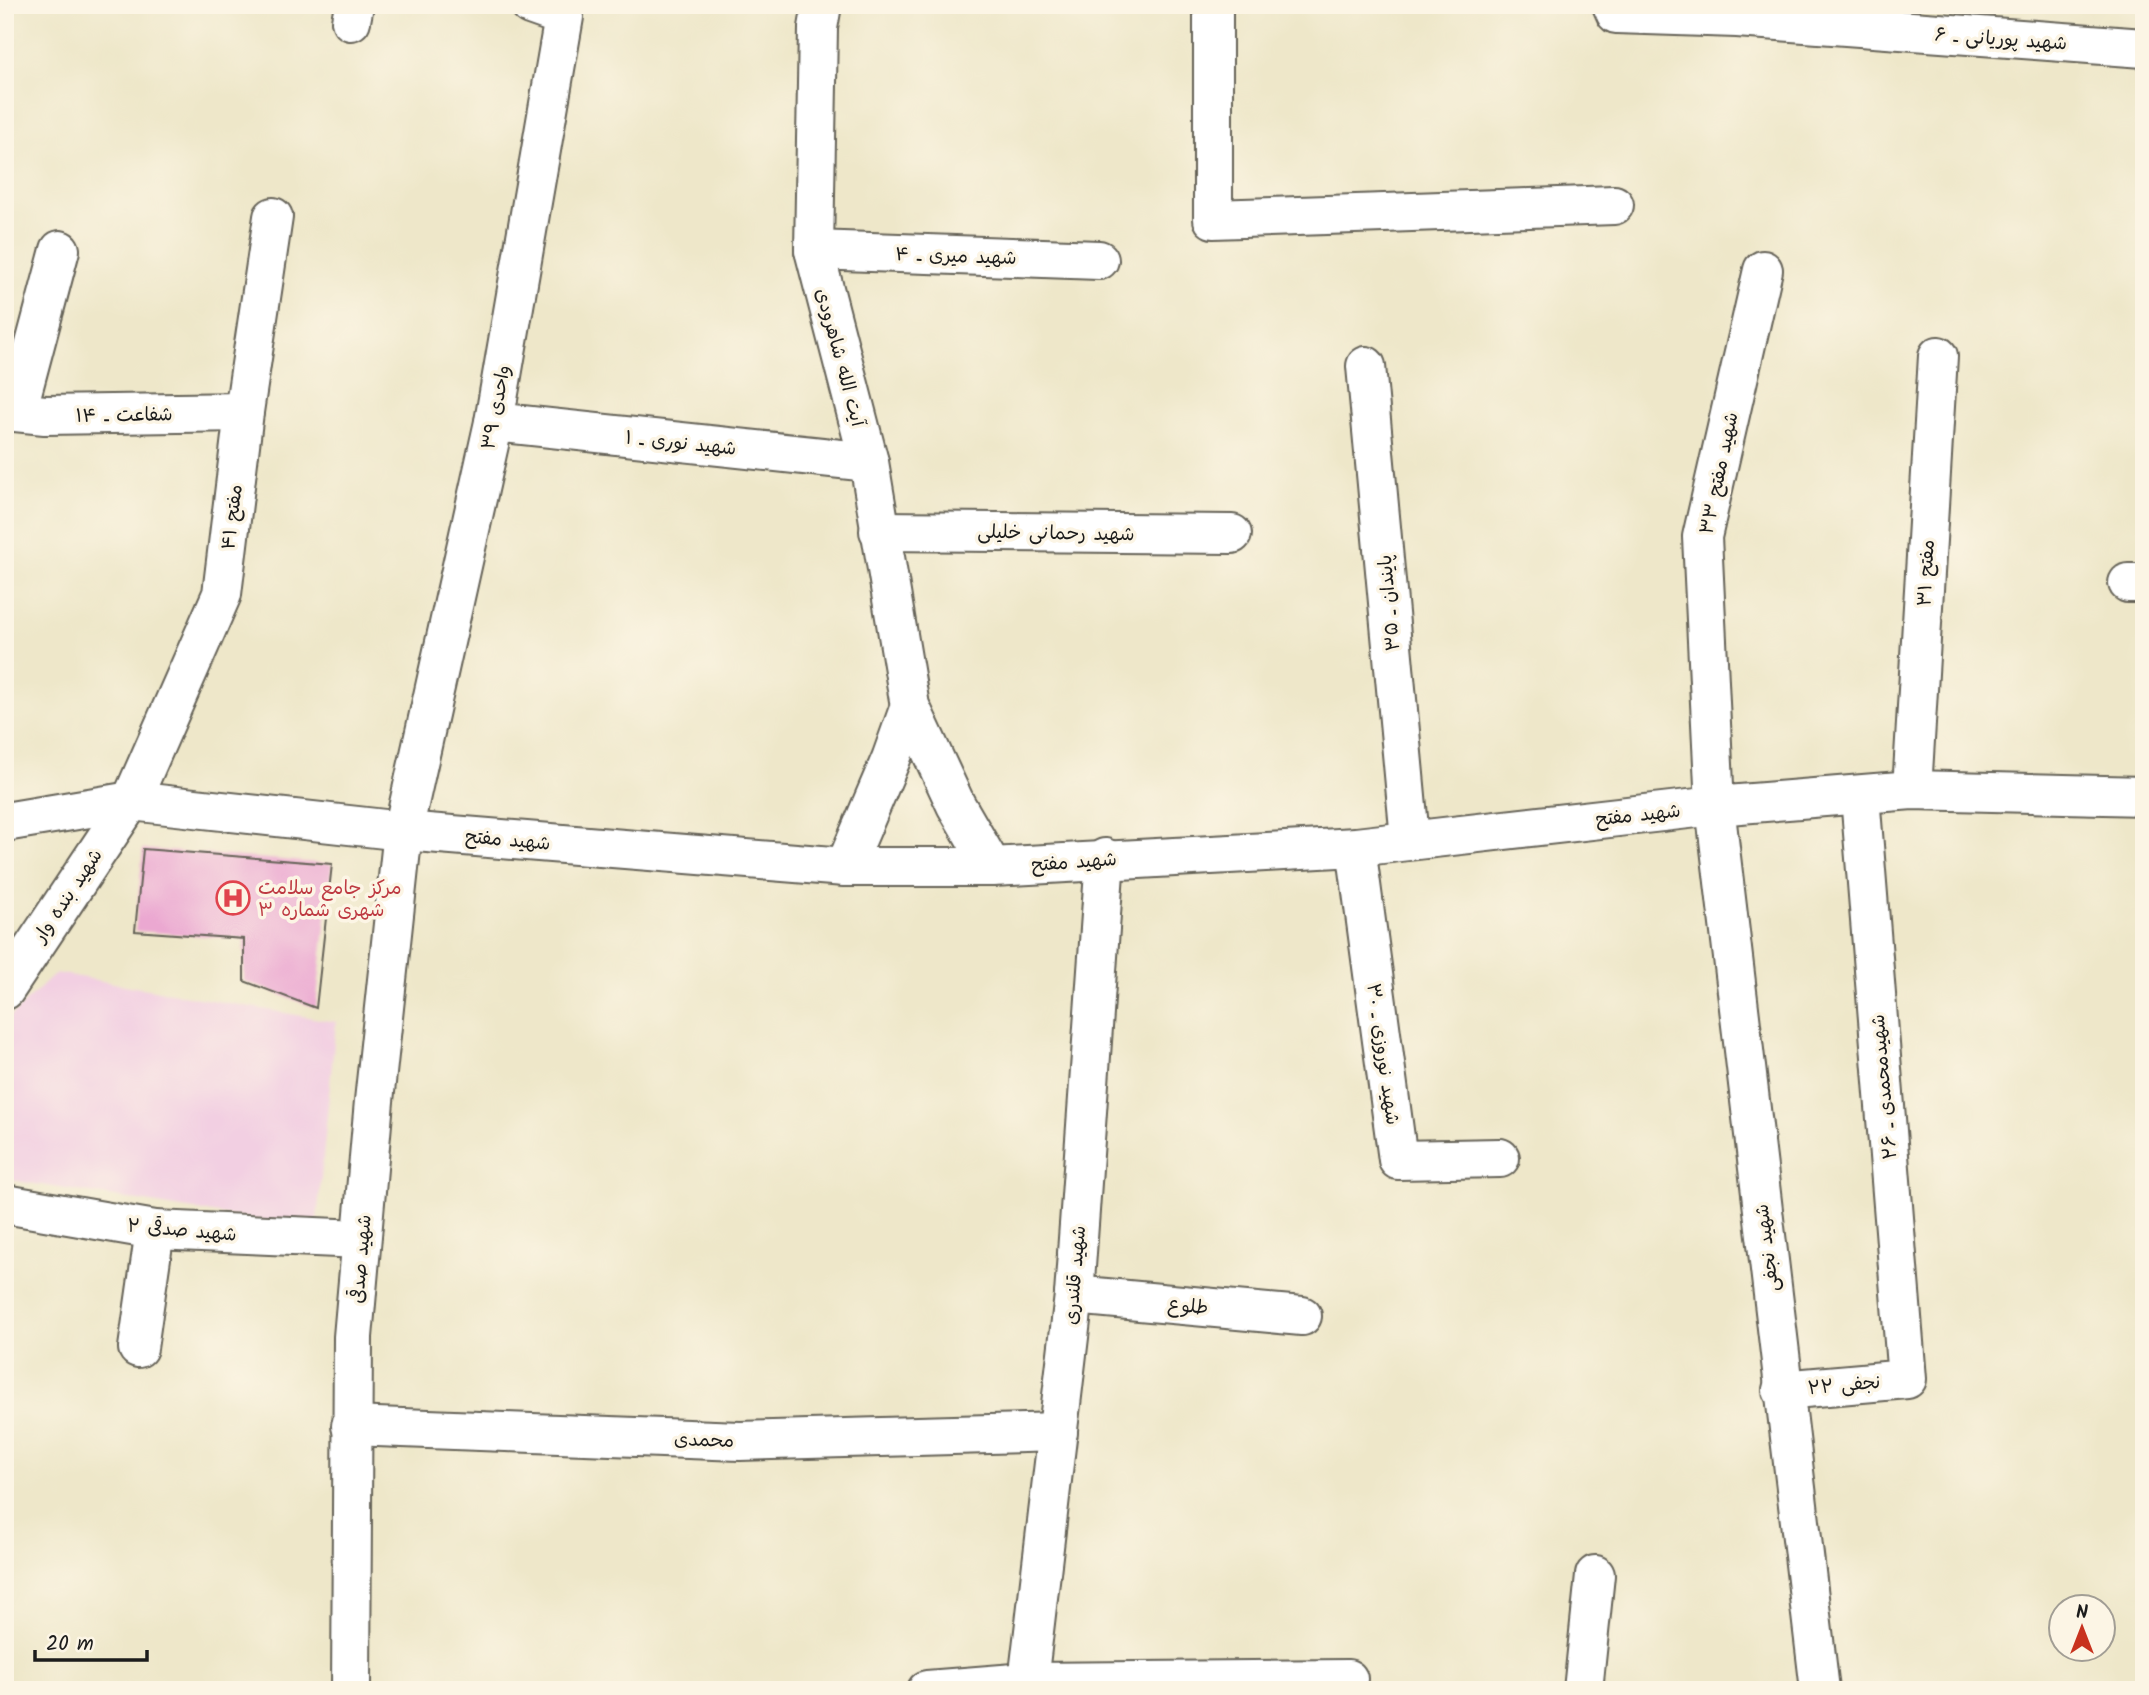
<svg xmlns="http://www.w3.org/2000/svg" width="2149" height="1695" font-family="Kalam,'Playpen Sans Arabic',sans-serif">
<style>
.built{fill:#f2cfe2}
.building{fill:#eba8d1}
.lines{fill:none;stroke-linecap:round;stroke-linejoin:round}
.minor-casing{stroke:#666359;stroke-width:42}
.minor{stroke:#fff;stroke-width:38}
.labels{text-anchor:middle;stroke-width:7;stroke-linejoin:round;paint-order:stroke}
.street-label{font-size:19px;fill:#1c1c1c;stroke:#fcf5e5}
.health-label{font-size:19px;fill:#be3a42;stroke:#fcf5e5;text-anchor:start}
</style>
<rect width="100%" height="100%" fill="#fcf5e5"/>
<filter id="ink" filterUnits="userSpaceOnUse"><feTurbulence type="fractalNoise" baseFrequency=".0143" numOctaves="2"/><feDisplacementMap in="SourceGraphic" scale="14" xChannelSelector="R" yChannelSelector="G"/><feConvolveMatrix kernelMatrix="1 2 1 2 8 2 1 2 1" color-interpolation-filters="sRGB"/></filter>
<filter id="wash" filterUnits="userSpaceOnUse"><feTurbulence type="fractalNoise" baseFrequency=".00686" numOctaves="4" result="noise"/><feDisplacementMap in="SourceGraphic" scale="28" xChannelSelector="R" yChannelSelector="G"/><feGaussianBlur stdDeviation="1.57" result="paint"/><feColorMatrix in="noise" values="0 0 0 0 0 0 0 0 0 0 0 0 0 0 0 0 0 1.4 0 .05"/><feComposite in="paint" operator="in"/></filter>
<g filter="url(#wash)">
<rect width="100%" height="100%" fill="#eee7c9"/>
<!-- built -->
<path class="built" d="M 56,973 L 336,1022 L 316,1230 L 5,1179 L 5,1031 L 11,1016 Z"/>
<g id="blocks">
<!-- building -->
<path class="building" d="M 143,849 L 332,864 L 316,1008 L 244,981 L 244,939 L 135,931 Z"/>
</g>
</g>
<g filter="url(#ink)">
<use href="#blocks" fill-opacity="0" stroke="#666359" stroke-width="2"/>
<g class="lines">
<defs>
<g id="minor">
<path d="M 822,5 L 818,28 L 814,250 L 869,462 L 910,706 L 956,805 L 992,867"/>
<path d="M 1213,5 L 1213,219 L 1614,205"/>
<path d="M 1612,5 L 1616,14 L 1737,18 L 2144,48"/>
<path d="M 351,21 L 354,5"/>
<path d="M 814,250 L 1099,260"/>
<path d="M 1763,270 L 1702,537 L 1715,806 L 1820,1690"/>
<path d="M 1366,366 L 1410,839"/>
<path d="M 5,411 L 45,415 L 244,412"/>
<path d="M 17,412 L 60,250"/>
<path d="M 494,422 L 869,462"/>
<path d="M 879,531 L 1232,534"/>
<path d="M 2128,583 L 2144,583"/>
<path d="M 1912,790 L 1938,356"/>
<path d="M 5,822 L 131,801 L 403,831 L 845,867 L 992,867 L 1356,847 L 1715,806 L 1912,790 L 2144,796"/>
<path d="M 1356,847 L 1398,1160 L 1500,1158"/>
<path d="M 845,867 L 891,759 L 910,706"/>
<path d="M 5,990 L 131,801 L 222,594 L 244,412 L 273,217"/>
<path d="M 5,1204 L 155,1230 L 361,1239"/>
<path d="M 1074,1295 L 1302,1316"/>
<path d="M 138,1348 L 155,1230"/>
<path d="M 1782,1390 L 1907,1379 L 1860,796"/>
<path d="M 351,1426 L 740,1441 L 1058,1432"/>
<path d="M 351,1690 L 353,1337 L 374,1101 L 403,831 L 494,422 L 564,17 L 530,5"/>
<path d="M 927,1690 L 1028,1682 L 1348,1679"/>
<path d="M 1027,1690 L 1074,1295 L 1105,858"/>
<path d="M 1583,1690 L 1595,1575"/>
</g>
</defs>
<!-- minor casing -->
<use href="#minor" class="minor-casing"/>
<!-- minor -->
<use href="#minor" class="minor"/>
</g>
</g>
<!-- icons -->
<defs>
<symbol id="hospital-ring" viewBox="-11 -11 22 22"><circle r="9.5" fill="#fcf5e5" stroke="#e0444e" stroke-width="1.5"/><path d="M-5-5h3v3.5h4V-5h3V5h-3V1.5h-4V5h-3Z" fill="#e0444e"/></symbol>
</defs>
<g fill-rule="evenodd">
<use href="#hospital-ring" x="214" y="879" width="38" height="38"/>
</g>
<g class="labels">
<!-- street labels -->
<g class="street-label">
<text transform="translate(2001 38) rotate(4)" y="7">شهید پوریانی ـ ۶</text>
<text transform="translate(956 255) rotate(2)" y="7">شهید میری ـ ۴</text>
<text transform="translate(841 357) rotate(75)" y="7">آیت الله شاهرودی</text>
<text transform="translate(495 407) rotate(-79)" y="7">واحدی ۳۹</text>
<text transform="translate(124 414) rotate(-1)" y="7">شفاعت ـ ۱۴</text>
<text transform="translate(681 442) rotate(6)" y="7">شهید نوری ـ ۱</text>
<text transform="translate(1718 473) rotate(-78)" y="7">شهید مفتح ۳۳</text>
<text transform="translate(231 517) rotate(-83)" y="7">مفتح ۴۱</text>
<text transform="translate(1056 532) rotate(1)" y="7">شهید رحمانی خلیلی</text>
<text transform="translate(1925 573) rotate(-87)" y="7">مفتح ۳۱</text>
<text transform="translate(1388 603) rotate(-95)" y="7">پایندان ـ ۳۵</text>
<text transform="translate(1638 814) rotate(-6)" y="7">شهید مفتح</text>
<text transform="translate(508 839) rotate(5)" y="7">شهید مفتح</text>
<text transform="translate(1074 861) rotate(-4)" y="7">شهید مفتح</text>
<text transform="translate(67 895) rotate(-56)" y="7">شهید بنده وار</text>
<text transform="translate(1384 1054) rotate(82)" y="7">شهید نوروزی ـ ۳۰</text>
<text transform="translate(1883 1087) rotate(-95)" y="7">شهیدمحمدی ـ ۲۶</text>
<text transform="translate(182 1229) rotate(5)" y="7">شهید صدقی ۲</text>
<text transform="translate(1766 1248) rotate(-97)" y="7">شهید نجفی</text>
<text transform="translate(360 1259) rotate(-85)" y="7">شهید صدقی</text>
<text transform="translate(1074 1275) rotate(-85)" y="7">شهید قلندری</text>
<text transform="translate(1188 1305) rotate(5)" y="7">طلوع</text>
<text transform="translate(1844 1384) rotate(-5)" y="7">نجفی ۲۲</text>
<text transform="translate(704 1439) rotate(2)" y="7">محمدی</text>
</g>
<!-- health labels -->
<g class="health-label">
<text x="258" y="894">مرکز جامع سلامت<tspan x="258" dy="22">شهری شماره ۳</tspan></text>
</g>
</g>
<!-- margin -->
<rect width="2149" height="1695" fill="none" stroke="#fcf5e5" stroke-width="28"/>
<!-- north arrow -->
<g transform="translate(2082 1628)"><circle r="33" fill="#fcf5e5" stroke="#a29e95" stroke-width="2"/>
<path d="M0-5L12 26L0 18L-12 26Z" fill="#c8321e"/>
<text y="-10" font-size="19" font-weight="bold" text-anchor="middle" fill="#1c1c1c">N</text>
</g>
<!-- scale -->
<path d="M35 1650v10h112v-10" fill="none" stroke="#1c1c1c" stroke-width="3.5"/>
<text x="46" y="1650" font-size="21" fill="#1c1c1c" stroke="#fcf5e5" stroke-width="5" paint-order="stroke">20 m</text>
</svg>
